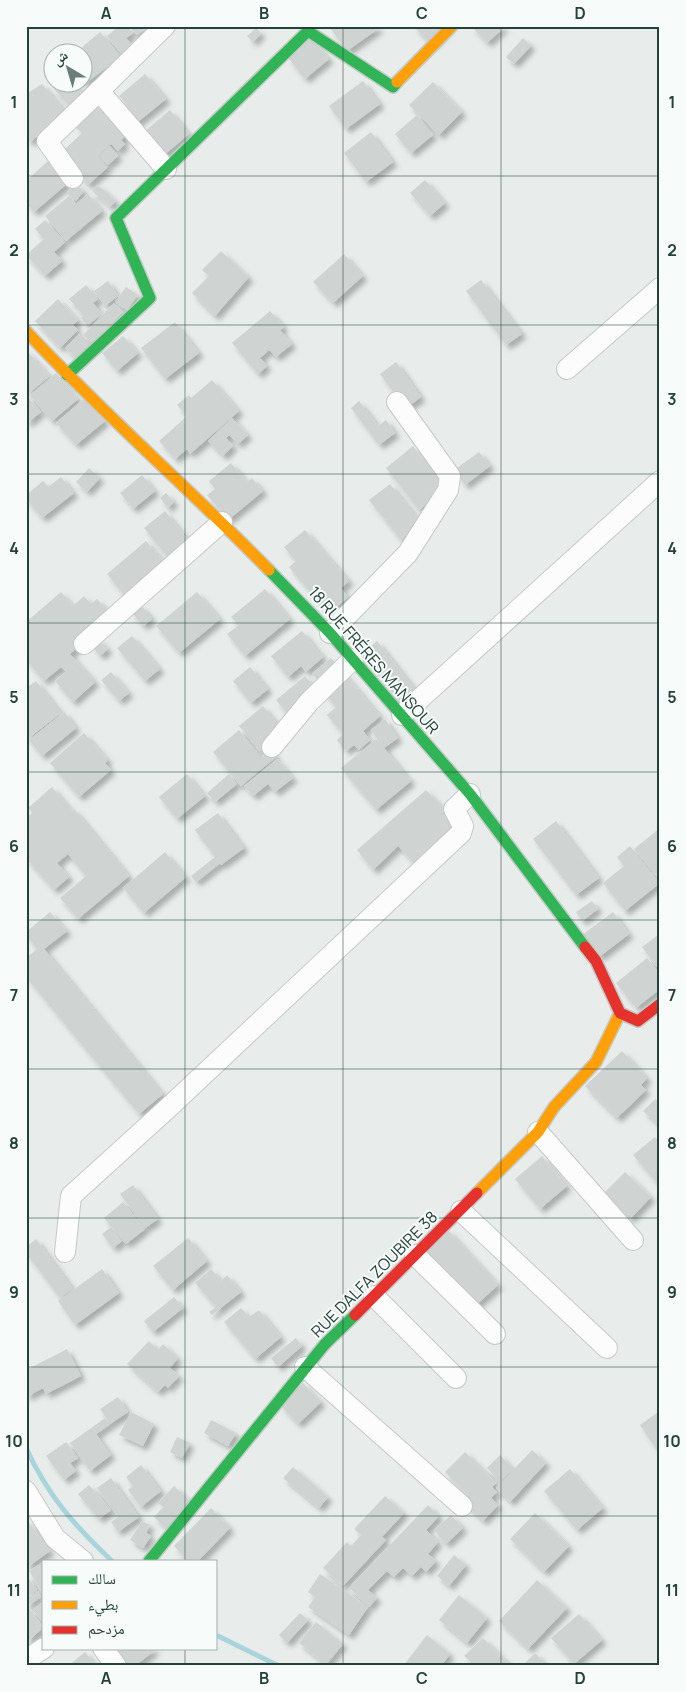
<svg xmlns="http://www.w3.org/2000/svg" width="686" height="1692" font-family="Manrope,'Noto Naskh Arabic',sans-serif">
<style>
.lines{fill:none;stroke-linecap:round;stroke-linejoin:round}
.stream{stroke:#a9d4db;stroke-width:5}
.building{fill:#cfd4d2;filter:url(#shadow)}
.street-casing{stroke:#c5cac8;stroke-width:22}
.fast-casing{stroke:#c3cbc8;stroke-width:14}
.slow-casing{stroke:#c3cbc8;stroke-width:14}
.jam-casing{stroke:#c3cbc8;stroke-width:14}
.street{stroke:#fcfcfc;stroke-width:20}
.fast{stroke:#30b455;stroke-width:11}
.slow{stroke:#ff9f0a;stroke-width:11}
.jam{stroke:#e5322d;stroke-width:11}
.grid{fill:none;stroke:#24423a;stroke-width:1;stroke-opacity:0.55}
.labels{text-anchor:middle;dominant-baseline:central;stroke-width:4;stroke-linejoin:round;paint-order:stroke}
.street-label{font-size:16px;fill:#24423a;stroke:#f7fbf9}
.neatline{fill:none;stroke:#24423a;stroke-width:2}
.grid-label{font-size:16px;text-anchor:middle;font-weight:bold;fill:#24423a}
</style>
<defs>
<filter id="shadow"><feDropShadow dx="4.5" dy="4.5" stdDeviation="2.5" flood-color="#0004"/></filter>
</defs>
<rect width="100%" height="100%" fill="#e8edeb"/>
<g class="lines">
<g class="stream">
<path d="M 26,1448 C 49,1497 73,1524 112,1561"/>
<polyline points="216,1635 279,1666"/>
</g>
</g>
<g class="building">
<polygon points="119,26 127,26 133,33 126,38 132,45 121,53 107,36"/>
<polygon points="129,26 147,26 137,35"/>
<polygon points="335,26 377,26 379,28 347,51 331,29"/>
<polygon points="413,26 448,26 432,45"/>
<polygon points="471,26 505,26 487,43"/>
<polygon points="256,28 261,33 253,42 247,36"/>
<polygon points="100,32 121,57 83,85 80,82 82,82 82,57 87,53 82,47"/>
<polygon points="311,38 329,59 305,79 288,58"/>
<polygon points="523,38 531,46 514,64 506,57"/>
<polygon points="145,74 166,99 134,125 122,110 127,105 119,96"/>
<polygon points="363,81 380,104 346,129 329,106"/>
<polygon points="62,82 73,82 86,97 72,109 54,89"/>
<polygon points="433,82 462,112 439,135 409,105"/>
<polygon points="42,84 66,113 30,142 26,138 26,94"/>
<polygon points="98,107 127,135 121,140 125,144 118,151 111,144 98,156 108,167 88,185 74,169 78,165 64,150 82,133 76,128"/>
<polygon points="170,110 189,134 164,155 144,132"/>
<polygon points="417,115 433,135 411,153 395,134"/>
<polygon points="371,132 393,162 366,182 344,153"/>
<polygon points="110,146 118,156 108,165 99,156"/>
<polygon points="48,161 68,183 34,212 26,203 26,181"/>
<polygon points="425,180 445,203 430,216 410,193"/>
<polygon points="75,183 84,191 76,201 70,196 76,204 88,194 102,211 66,241 45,216 69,196 67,193"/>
<polygon points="98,185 116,201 110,207 92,191"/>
<polygon points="45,220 65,242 54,252 62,261 45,276 26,255 44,239 35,229"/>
<polygon points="221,251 249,277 215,316 192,293 209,276 202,270"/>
<polygon points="344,254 363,276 333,303 313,282"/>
<polygon points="481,280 522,334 506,345 466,291"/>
<polygon points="108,281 118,296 105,306 94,291"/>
<polygon points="86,285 98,299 93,303 102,314 87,326 81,318 84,316 69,299"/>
<polygon points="126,287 138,295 127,310 115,302"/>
<polygon points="58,299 78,320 73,325 78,330 60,348 35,321"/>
<polygon points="114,303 123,312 93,344 83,335"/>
<polygon points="270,311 284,327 280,330 292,344 276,357 269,350 260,358 267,366 258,374 232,343"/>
<polygon points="175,322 199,353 165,379 141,348"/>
<polygon points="80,333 92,346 77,360 65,348"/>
<polygon points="123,336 138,353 117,371 102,353"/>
<polygon points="26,350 50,376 28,394 26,392"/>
<polygon points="396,362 421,397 405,409 380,374"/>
<polygon points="56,373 78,399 52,421 30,395"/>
<polygon points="212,380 239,411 190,454 187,449 175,459 159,441 187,416 177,405 189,395 191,398"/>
<polygon points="26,395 41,412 26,424"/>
<polygon points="85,398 105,421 76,445 56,423"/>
<polygon points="359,401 378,426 386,420 395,433 379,445 351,408"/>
<polygon points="232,418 248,435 238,444 229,435 226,438 233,446 223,456 208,441"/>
<polygon points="413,446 446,488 419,510 386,468"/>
<polygon points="479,452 490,466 465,485 454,470"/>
<polygon points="231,463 247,482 252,478 263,491 228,520 207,495 215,489 209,481"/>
<polygon points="89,468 100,478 87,492 76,482"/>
<polygon points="142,475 155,491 133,509 120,493"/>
<polygon points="61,477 74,493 42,518 26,499 26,495 43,481 48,487"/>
<polygon points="390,484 421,523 401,540 369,500"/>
<polygon points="166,493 174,502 168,508 160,498"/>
<polygon points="165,511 192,545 172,562 144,528"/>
<polygon points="305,530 349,581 341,588 348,597 329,614 289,567 296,561 284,547"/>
<polygon points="146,541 169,568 130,602 107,574"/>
<polygon points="265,589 290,619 245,656 227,634 239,625 231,617"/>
<polygon points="61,592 73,606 84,596 91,604 97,599 112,616 70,654 95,682 73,702 55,681 66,672 61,667 44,681 26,660 26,622"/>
<polygon points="197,592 220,619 179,653 156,626"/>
<polygon points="141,605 152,619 143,626 132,613"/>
<polygon points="302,631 323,657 306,672 301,666 288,677 271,656"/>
<polygon points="132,636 160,669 145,681 117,648"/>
<polygon points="99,639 108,649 100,656 92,646"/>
<polygon points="377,641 418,693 403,705 362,654"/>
<polygon points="331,658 339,667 319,682 312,674"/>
<polygon points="250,667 268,689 251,703 233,681"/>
<polygon points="111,672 129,693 119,701 101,680"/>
<polygon points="343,672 380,716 363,731 370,740 359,750 354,745 346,751 337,740 343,734 327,715 336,707 322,690"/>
<polygon points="305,676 318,692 289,716 276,700"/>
<polygon points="36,681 61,713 26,740 26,688"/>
<polygon points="263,706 283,731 260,751 239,726"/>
<polygon points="64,712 76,728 42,756 29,740"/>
<polygon points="385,719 398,738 384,748 411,781 376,810 341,768 376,739 380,743 371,730"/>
<polygon points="239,730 261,758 271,750 276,757 241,786 213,752"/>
<polygon points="84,733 108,760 105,763 111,770 79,797 50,763"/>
<polygon points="277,759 293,778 275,792 268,784 253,796 244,786"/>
<polygon points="187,774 205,796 177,819 159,797"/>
<polygon points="229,774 237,784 215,802 207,793"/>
<polygon points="52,787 72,811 74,809 129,876 78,919 60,898 86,876 68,854 57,863 69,877 54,890 26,859 26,818 32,813 28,808"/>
<polygon points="426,790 458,824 414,863 398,846 373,870 357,850"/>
<polygon points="218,813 244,848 221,865 220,863 196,882 191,876 215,857 195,830"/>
<polygon points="556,821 599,878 576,895 533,839"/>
<polygon points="660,828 660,881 634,849"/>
<polygon points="630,846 660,883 625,911 603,883 624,866 617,857"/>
<polygon points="165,852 186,877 144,913 123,888"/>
<polygon points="592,901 598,909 582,921 576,912"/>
<polygon points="50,912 67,931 44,949 163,1094 139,1114 26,977 26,958 37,949 26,935 26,932"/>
<polygon points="613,912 629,934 599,957 582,935"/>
<polygon points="658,935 660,937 660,971 642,947"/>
<polygon points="647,958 660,974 660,989 636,1008 616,983"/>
<polygon points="622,1051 647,1078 641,1085 646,1090 617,1118 585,1086"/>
<polygon points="655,1099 660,1103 660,1126 643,1111"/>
<polygon points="655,1137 660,1143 660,1149 657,1151 660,1154 660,1186 633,1155"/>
<polygon points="542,1156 567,1186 540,1209 515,1179"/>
<polygon points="625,1172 651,1197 630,1219 604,1193"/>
<polygon points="133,1185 158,1219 145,1228 120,1194"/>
<polygon points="123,1202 145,1229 126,1244 104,1218"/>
<polygon points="111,1227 122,1241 113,1248 102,1234"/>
<polygon points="448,1230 498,1285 473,1308 425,1250"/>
<polygon points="188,1238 207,1261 173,1290 153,1266"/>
<polygon points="36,1239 73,1289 60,1298 26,1253 26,1247"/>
<polygon points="102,1269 119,1293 75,1325 58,1301"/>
<polygon points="211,1269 221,1281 227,1275 241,1292 212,1315 209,1312 216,1307 195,1283"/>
<polygon points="174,1297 183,1308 153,1332 144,1321"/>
<polygon points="241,1308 249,1317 259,1310 281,1337 255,1359 224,1322"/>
<polygon points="296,1338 302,1346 278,1367 271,1358"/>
<polygon points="149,1341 158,1350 163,1344 178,1358 170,1368 179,1376 168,1388 165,1385 158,1392 127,1364"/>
<polygon points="67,1349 81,1376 46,1394 43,1388 26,1397 26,1370"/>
<polygon points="303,1383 321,1402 298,1424 280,1405"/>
<polygon points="118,1397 128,1412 110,1424 100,1409"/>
<polygon points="131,1412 154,1424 143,1446 119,1435"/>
<polygon points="658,1412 660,1443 655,1447 640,1425"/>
<polygon points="105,1418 110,1424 96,1434 111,1455 90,1471 70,1443"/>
<polygon points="211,1420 236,1433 228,1446 204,1433"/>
<polygon points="177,1437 190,1443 182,1458 170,1452"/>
<polygon points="66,1442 78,1458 70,1463 76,1471 64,1480 46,1456"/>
<polygon points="532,1450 546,1463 510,1502 496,1488"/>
<polygon points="465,1452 496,1483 492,1487 497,1492 491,1498 498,1505 483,1521 462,1501 468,1495 445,1472"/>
<polygon points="500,1455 513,1469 500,1482 487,1468"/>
<polygon points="141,1465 161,1491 141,1507 128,1490 133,1486 126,1477"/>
<polygon points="293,1467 328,1497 319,1508 283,1478"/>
<polygon points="570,1469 603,1508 577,1530 544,1491"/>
<polygon points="111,1478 139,1517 118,1532 111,1522 118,1517 97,1488"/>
<polygon points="89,1485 111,1510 99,1519 78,1494"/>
<polygon points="174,1486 192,1503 167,1529 154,1517 163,1507 158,1503"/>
<polygon points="385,1496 404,1513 382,1537 386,1540 343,1586 323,1568 347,1542 351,1546 361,1535 354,1529"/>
<polygon points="428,1505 439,1516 426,1530 438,1542 428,1554 436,1561 426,1572 421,1567 412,1576 403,1568 394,1577 387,1571 368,1590 377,1598 369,1607 349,1588"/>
<polygon points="211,1508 230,1528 198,1561 188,1561 174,1546"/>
<polygon points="535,1513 569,1546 544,1572 510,1539"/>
<polygon points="451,1515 463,1528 446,1544 434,1530"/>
<polygon points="27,1520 50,1551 26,1568 26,1521"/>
<polygon points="142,1521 150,1525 146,1533 151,1536 143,1548 130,1540"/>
<polygon points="454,1555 466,1565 449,1586 437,1576"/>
<polygon points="44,1562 44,1591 42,1592 29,1571"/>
<polygon points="320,1574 368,1607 349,1635 308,1607 315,1597 308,1592"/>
<polygon points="26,1575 37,1590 26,1598"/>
<polygon points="537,1580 567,1608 528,1649 499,1621"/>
<polygon points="38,1591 41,1597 26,1607 26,1599"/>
<polygon points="459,1595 487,1618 467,1643 439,1620"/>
<polygon points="44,1601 44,1624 33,1610"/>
<polygon points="28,1607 44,1627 28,1641 26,1638"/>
<polygon points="300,1613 308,1620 287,1643 279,1635"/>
<polygon points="579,1614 602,1640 574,1664 551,1638"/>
<polygon points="316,1622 343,1644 326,1665 299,1643"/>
<polygon points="427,1635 450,1654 441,1666 403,1666"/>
<polygon points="483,1638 510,1665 509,1666 467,1666 471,1662 464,1656"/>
<polygon points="107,1648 153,1648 155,1650 135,1666 122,1666"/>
<polygon points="85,1652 96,1666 68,1666"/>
<polygon points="535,1653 547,1666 522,1666"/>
</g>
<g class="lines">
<defs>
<g id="street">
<polyline points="165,26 99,91 166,169"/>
<polyline points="73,178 47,141 99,91"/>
<polyline points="567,369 660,288"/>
<polyline points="330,633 408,553 448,490 450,476 397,402"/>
<polyline points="84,644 222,522"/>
<polyline points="402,715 660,481"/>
<polyline points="272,747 309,702 353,659"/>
<polyline points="538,1132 633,1240"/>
<polyline points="461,1211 607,1348"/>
<polyline points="65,1252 71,1196 168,1108 461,833 463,826 454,809 470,794"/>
<polyline points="415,1255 495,1334"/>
<polyline points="374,1296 456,1378"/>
<polyline points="305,1367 462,1506"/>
<polyline points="26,1491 55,1538 83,1561"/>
<polyline points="103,1648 116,1666"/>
<polyline points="26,1660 44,1648"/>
</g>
<g id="fast">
<polyline points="67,375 150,298 116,218 308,31 393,87 397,82"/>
<polyline points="269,570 330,633 470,794 585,947"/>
<polyline points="149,1561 325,1344 355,1315"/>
</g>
<g id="slow">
<polyline points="397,82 452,26"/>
<path d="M 26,331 C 103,414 190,489 269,570"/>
<polyline points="477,1193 538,1132 554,1107 596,1062 620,1013"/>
</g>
<g id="jam">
<polyline points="585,947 596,961 620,1013 638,1021 660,1004"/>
<polyline points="355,1315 477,1193"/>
</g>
</defs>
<use href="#street" class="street-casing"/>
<use href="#fast" class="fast-casing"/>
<use href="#slow" class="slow-casing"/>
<use href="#jam" class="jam-casing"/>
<use href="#street" class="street"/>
<use href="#fast" class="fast"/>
<use href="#slow" class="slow"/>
<use href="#jam" class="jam"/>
</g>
<path class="grid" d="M 185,26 L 185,1561M 343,26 L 343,1666M 501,26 L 501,1666M 26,176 L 660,176M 26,325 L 660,325M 26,474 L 660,474M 26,623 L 660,623M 26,772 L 660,772M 26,920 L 660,920M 26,1069 L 660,1069M 26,1218 L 660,1218M 26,1367 L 660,1367M 26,1516 L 660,1516M 185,1648 L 185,1666"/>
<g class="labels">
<g class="street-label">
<text transform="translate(374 660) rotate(49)">18 RUE FRÉRES MANSOUR</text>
<text transform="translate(374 1274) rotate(-45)">RUE DALFA ZOUBIRE 38</text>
</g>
</g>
<rect width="686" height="1692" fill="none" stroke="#f7fbf9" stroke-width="55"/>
<rect x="42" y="1560" width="175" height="90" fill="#f7fbf9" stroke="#a3b1ad"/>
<rect x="52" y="1576" width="25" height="8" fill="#30b455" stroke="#a3b1ad"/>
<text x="88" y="1584" font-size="15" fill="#24423a">سالك</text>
<rect x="52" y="1601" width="25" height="8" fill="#ff9f0a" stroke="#a3b1ad"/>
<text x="88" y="1610" font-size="15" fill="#24423a">بطيء</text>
<rect x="52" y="1626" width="25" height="8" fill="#e5322d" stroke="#a3b1ad"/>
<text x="88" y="1634" font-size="15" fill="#24423a">مزدحم</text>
<g transform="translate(68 68) rotate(322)"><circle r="24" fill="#f7fbf9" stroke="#a3b1ad"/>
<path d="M0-4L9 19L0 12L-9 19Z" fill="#697e78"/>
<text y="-8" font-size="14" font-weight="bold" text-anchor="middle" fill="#24423a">ش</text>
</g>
<rect x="28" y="28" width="630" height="1636" class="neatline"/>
<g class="grid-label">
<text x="106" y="19">A</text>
<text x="264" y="19">B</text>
<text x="422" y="19">C</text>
<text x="580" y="19">D</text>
<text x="14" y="108">1</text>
<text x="672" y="108">1</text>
<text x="14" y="256">2</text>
<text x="672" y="256">2</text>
<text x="14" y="405">3</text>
<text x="672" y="405">3</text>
<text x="14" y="554">4</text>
<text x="672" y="554">4</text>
<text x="14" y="703">5</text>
<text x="672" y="703">5</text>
<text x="14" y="852">6</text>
<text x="672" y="852">6</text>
<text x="14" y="1001">7</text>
<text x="672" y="1001">7</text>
<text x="14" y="1149">8</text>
<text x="672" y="1149">8</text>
<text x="14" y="1298">9</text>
<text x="672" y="1298">9</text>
<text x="14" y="1447">10</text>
<text x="672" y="1447">10</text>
<text x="14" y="1596">11</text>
<text x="672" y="1596">11</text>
<text x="106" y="1684">A</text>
<text x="264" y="1684">B</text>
<text x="422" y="1684">C</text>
<text x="580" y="1684">D</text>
</g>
</svg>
